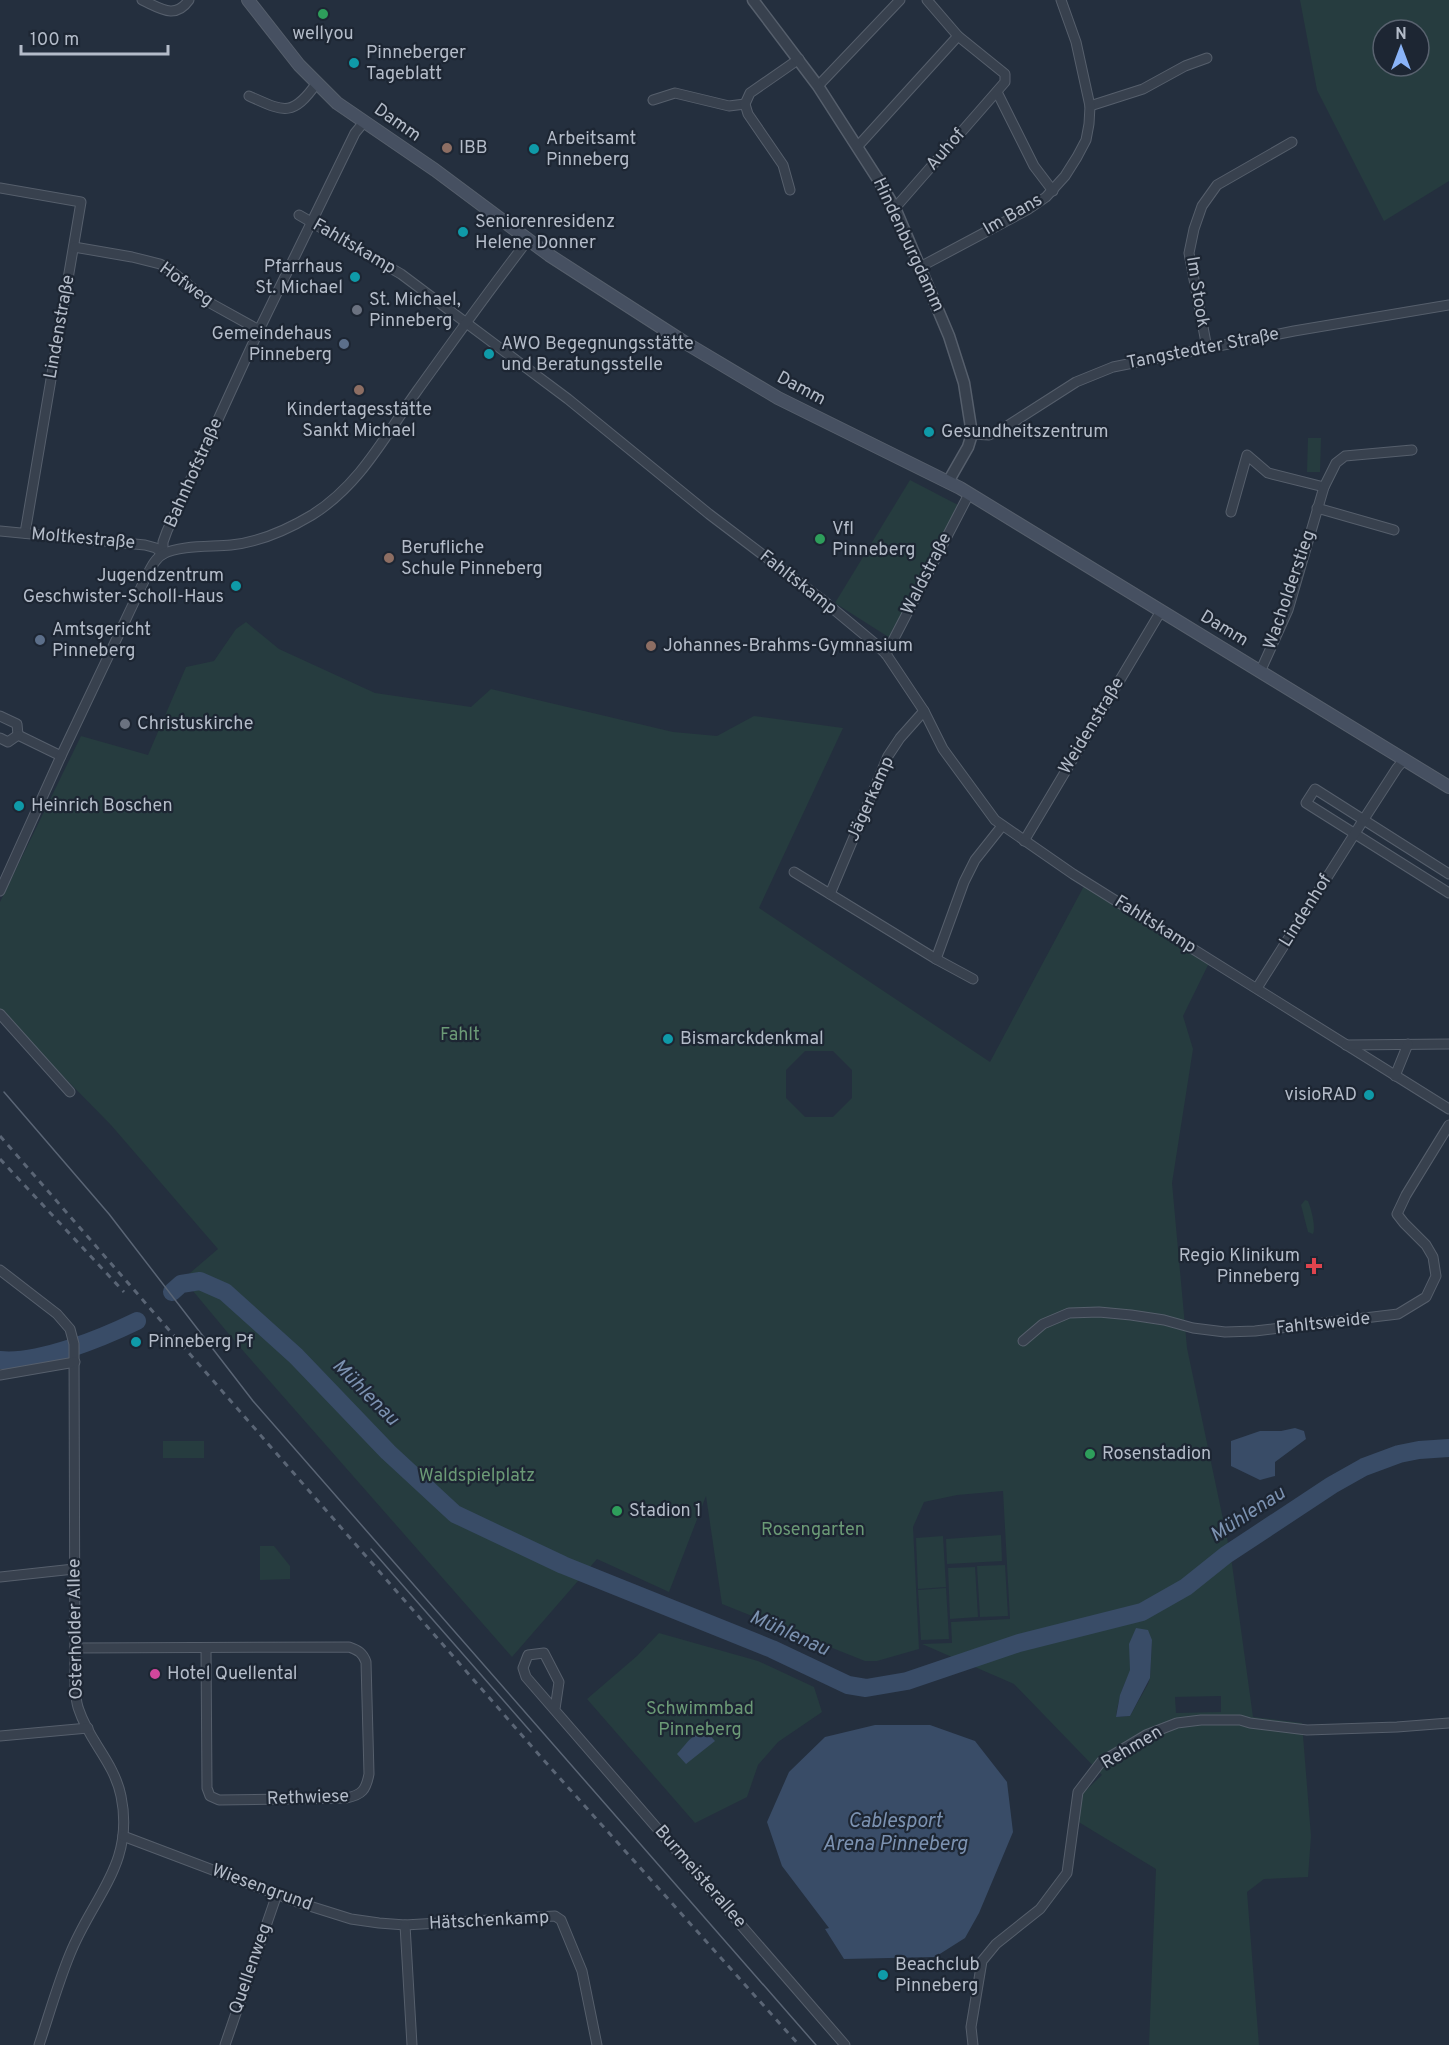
<svg xmlns="http://www.w3.org/2000/svg" width="1449" height="2045" font-family="Overpass,sans-serif">
<style>
.green{fill:#263c3f;fill-rule:evenodd}
.water{fill:#394c67}
.lines{fill:none;stroke-linecap:round;stroke-linejoin:round}
.river{stroke:#394c67;stroke-width:18}
.minor-casing{stroke:#565f6c;stroke-width:11}
.tertiary-casing{stroke:#565f6c;stroke-width:13}
.secondary-casing{stroke:#565f6c;stroke-width:14}
.minor{stroke:#38414e;stroke-width:9}
.tertiary{stroke:#38414e;stroke-width:10}
.secondary{stroke:#465061;stroke-width:12}
.tram{stroke:#5a6575;stroke-width:1.5}
.rail{stroke:#5a6575;stroke-width:3;stroke-dasharray:6 6;stroke-linecap:butt}
.leisure-dot{fill:#2e9e5b;stroke:#1d2633;stroke-width:2}
.culture-dot{fill:#0f9aa8;stroke:#1d2633;stroke-width:2}
.education-dot{fill:#8d6e63;stroke:#1d2633;stroke-width:2}
.worship-dot{fill:#6b7280;stroke:#1d2633;stroke-width:2}
.service-dot{fill:#5c6f8a;stroke:#1d2633;stroke-width:2}
.health-dot{fill:#e0444e;stroke:#1d2633;stroke-width:2}
.hotel-dot{fill:#d1479c;stroke:#1d2633;stroke-width:2}
.labels{text-anchor:middle;dominant-baseline:central;stroke-width:4.5;stroke-linejoin:round;paint-order:stroke}
.poi-label{font-size:18px;fill:#b4bcc9;stroke:#1d2633;text-anchor:start}
.street-label{font-size:18px;fill:#b4bcc9;stroke:#1d2633}
.park-label{font-size:18px;fill:#6b9a76;stroke:#1d2633}
.water-label{font-size:20px;font-style:italic;fill:#7c92b1;stroke:#1d2633}
</style>
<rect width="100%" height="100%" fill="#242f3e"/>
<g class="green">
<path d="M 1300,0 L 1449,0 L 1449,181 L 1384,221 L 1317,90 ZM 1383,30 L 1419,30 L 1419,66 L 1383,66 Z"/>
<polygon points="1308,438 1321,438 1320,472 1307,472"/>
<polygon points="910,480 958,505 890,638 835,603"/>
<path d="M 246,622 L 279,649 L 375,693 L 471,707 L 491,689 L 673,732 L 717,736 L 754,716 L 843,728 L 759,908 L 990,1062 L 1084,886 L 1209,963 L 1183,1016 L 1193,1049 L 1172,1183 L 1187,1348 L 1231,1557 L 1253,1717 L 1302,1723 L 1311,1836 L 1308,1877 L 1264,1879 L 1247,1892 L 1259,2045 L 1149,2045 L 1156,1869 L 1077,1821 L 1082,1794 L 1102,1775 L 1014,1684 L 922,1644 L 952,1643 L 951,1622 L 1010,1619 L 1003,1491 L 957,1495 L 924,1502 L 913,1527 L 919,1649 L 877,1661 L 865,1661 L 722,1604 L 706,1496 L 669,1592 L 597,1559 L 512,1657 L 238,1345 L 183,1279 L 218,1249 L 111,1125 L 0,1012 L 0,902 L 81,736 L 148,755 L 186,667 L 214,661 L 236,629 ZM 805,1051 L 833,1051 L 852,1070 L 852,1098 L 833,1117 L 805,1117 L 786,1098 L 786,1070 ZM 1152,1640 L 1150,1678 L 1148,1684 L 1130,1716 L 1116,1717 C 1120,1685 1133,1665 1152,1640 ZM 1221,1696 L 1221,1712 L 1176,1713 L 1175,1697 Z"/>
<path d="M 1305,1200 L 1308,1201 C 1311,1208 1316,1227 1313,1234 L 1308,1232 L 1301,1205 Z"/>
<rect x="163" y="1441" width="41" height="17"/>
<polygon points="1001,1535 1002,1561 947,1564 946,1539"/>
<polygon points="943,1536 946,1587 918,1589 916,1538"/>
<polygon points="260,1546 274,1546 290,1566 290,1579 260,1580"/>
<polygon points="1005,1565 1008,1616 980,1617 977,1566"/>
<polygon points="975,1567 978,1617 950,1619 948,1568"/>
<polygon points="946,1588 949,1639 921,1640 918,1590"/>
<polygon points="659,1633 758,1661 814,1687 822,1712 778,1742 758,1765 747,1797 695,1823 587,1699 637,1656"/>
</g>
<g class="water">
<polygon points="1295,1428 1304,1431 1306,1439 1275,1462 1275,1476 1260,1480 1231,1466 1231,1441 1260,1431 1281,1431"/>
<polygon points="1136,1628 1148,1630 1152,1640 1150,1678 1130,1716 1116,1717 1120,1695 1130,1670 1129,1644"/>
<polygon points="875,1725 930,1725 975,1741 1007,1782 1013,1832 979,1913 965,1938 935,1957 844,1959 825,1929 829,1928 782,1866 767,1822 789,1772 825,1737"/>
<path d="M 697,1727 L 704,1729 L 715,1741 L 686,1764 L 677,1754 C 683,1748 687,1741 694,1736 L 694,1732 Z"/>
</g>
<g class="lines">
<g class="river">
<polyline points="172,1292 181,1284 200,1281 225,1292 296,1356 388,1452 455,1514 563,1565 772,1649 848,1685 866,1688 907,1681 1019,1643 1142,1612 1186,1587 1226,1555 1332,1485 1364,1467 1399,1454 1419,1450 1449,1448"/>
<path d="M 0,1360 C 39,1364 102,1338 137,1321"/>
</g>
<defs>
<g id="minor">
<path d="M 142,0 C 160,8 175,20 189,0"/>
<polyline points="818,86 900,0"/>
<polyline points="997,92 1034,166 1053,191"/>
<path d="M 249,96 C 283,111 292,118 316,84"/>
<polyline points="653,100 675,93 729,106 745,104"/>
<polyline points="1090,106 1143,89 1185,66 1207,58"/>
<polyline points="858,146 958,36"/>
<polyline points="0,188 81,202 25,533"/>
<polyline points="790,190 783,165 748,114 745,104 750,93 799,59"/>
<polyline points="895,208 1005,82 1005,74 958,36 927,0"/>
<polyline points="299,215 401,274 568,399 709,514 825,602 879,647 886,654 924,711 943,749 995,820 1073,874 1449,1109"/>
<polyline points="74,247 132,257 160,264 170,270 212,304 259,330"/>
<polyline points="920,267 1027,210 1046,197 1065,176 1077,157 1086,140 1089,124 1090,106 1076,42 1061,0"/>
<polyline points="1207,348 1189,253 1194,229 1202,206 1217,185 1292,142"/>
<polyline points="972,434 989,435 1001,430 1076,382 1113,367 1294,331 1449,305"/>
<polyline points="1317,508 1394,530"/>
<polyline points="1231,512 1247,455 1268,473 1324,487"/>
<polyline points="0,531 145,545 156,548 163,554"/>
<polyline points="163,554 163,542 167,531 259,330 355,133 364,122"/>
<polyline points="886,654 969,494"/>
<polyline points="1260,672 1288,610 1324,487 1336,463 1345,456 1412,450"/>
<polyline points="0,716 17,724 18,735"/>
<polyline points="18,735 61,756"/>
<polyline points="0,738 8,742 18,735"/>
<polyline points="1024,841 1161,611"/>
<polyline points="794,872 936,959 973,979"/>
<polyline points="1449,874 1315,789 1306,803 1449,893"/>
<path d="M 0,891 L 61,756 L 145,579 C 150,570 154,559 163,554 C 180,545 212,547 231,545 C 260,542 287,530 312,515 C 360,485 385,436 417,391 C 453,341 490,289 528,240"/>
<polyline points="830,894 888,756 900,738 924,711"/>
<polyline points="936,959 964,882 975,860 1002,826"/>
<polyline points="1257,988 1364,819 1397,768 1404,760"/>
<polyline points="0,1014 70,1092"/>
<polyline points="1346,1045 1449,1044"/>
<polyline points="1395,1076 1408,1044"/>
<path d="M 0,1270 L 57,1314 L 70,1329 L 74,1344 L 75,1688 C 76,1695 76,1703 79,1710 C 89,1741 114,1762 121,1796 C 135,1864 93,1896 70,1954 C 58,1983 49,2015 39,2045"/>
<polyline points="1023,1341 1043,1324 1069,1313 1099,1312 1131,1315 1164,1320 1193,1328 1225,1332 1255,1331 1398,1314 1426,1297 1436,1276 1433,1257 1426,1245 1404,1223 1397,1214 1406,1195 1449,1125"/>
<polyline points="0,1375 75,1362"/>
<polyline points="0,1577 74,1569"/>
<path d="M 75,1648 L 349,1647 C 358,1650 363,1653 366,1662 L 369,1774 C 366,1790 362,1795 346,1798 L 219,1800 L 210,1796 L 207,1788 L 206,1648"/>
<polyline points="555,1709 559,1682 544,1653 528,1655 523,1668 526,1677 845,2045"/>
<polyline points="0,1736 88,1728"/>
<polyline points="123,1836 300,1903 351,1919 379,1923 405,1925 555,1916 561,1920 582,1971 597,2045"/>
<polyline points="405,1925 412,2045"/>
<polyline points="225,2045 277,1894"/>
<polyline points="973,2045 971,2027 982,1961 996,1944 1040,1909 1067,1873 1078,1792 1101,1762 1146,1735 1177,1723 1201,1720 1240,1720 1250,1723 1307,1730 1397,1727 1449,1723"/>
</g>
<polyline id="tertiary" points="753,0 818,86 879,181 895,208 949,336 964,383 972,434 968,447 948,482"/>
<polyline id="secondary" points="248,0 299,65 337,103 435,170 549,255 684,342 778,398 960,488 1449,787"/>
</defs>
<use href="#minor" class="minor-casing"/>
<use href="#tertiary" class="tertiary-casing"/>
<use href="#secondary" class="secondary-casing"/>
<use href="#minor" class="minor"/>
<use href="#tertiary" class="tertiary"/>
<use href="#secondary" class="secondary"/>
<g class="tram">
<polyline points="4,1092 109,1214 253,1401 816,2045"/>
<polyline points="371,1549 531,1732"/>
</g>
<g class="rail">
<polyline points="0,1136 540,1756 799,2045"/>
<polyline points="0,1159 124,1292"/>
</g>
</g>
<g class="leisure-dot">
<circle cx="323" cy="14" r="6"/>
<circle cx="820" cy="539" r="6"/>
<circle cx="1090" cy="1454" r="6"/>
<circle cx="617" cy="1511" r="6"/>
</g>
<g class="culture-dot">
<circle cx="354" cy="63" r="6"/>
<circle cx="534" cy="149" r="6"/>
<circle cx="463" cy="232" r="6"/>
<circle cx="355" cy="277" r="6"/>
<circle cx="489" cy="354" r="6"/>
<circle cx="929" cy="432" r="6"/>
<circle cx="236" cy="586" r="6"/>
<circle cx="19" cy="806" r="6"/>
<circle cx="668" cy="1039" r="6"/>
<circle cx="1369" cy="1095" r="6"/>
<circle cx="136" cy="1342" r="6"/>
<circle cx="883" cy="1975" r="6"/>
</g>
<g class="education-dot">
<circle cx="447" cy="148" r="6"/>
<circle cx="359" cy="390" r="6"/>
<circle cx="389" cy="558" r="6"/>
<circle cx="651" cy="646" r="6"/>
</g>
<g class="worship-dot">
<circle cx="357" cy="310" r="6"/>
<circle cx="125" cy="724" r="6"/>
</g>
<g class="service-dot">
<circle cx="344" cy="344" r="6"/>
<circle cx="40" cy="640" r="6"/>
</g>
<path class="health-dot" d="M1311 1257h6v6h6v6h-6v6h-6v-6h-6v-6h6z"/>
<circle class="hotel-dot" cx="155" cy="1674" r="6"/>
<g class="labels">
<g class="poi-label">
<text x="323" y="34" text-anchor="middle">wellyou</text>
<text x="366" y="53">Pinneberger<tspan x="366" dy="21">Tageblatt</tspan></text>
<text x="546" y="139">Arbeitsamt<tspan x="546" dy="21">Pinneberg</tspan></text>
<text x="459" y="148">IBB</text>
<text x="475" y="222">Seniorenresidenz<tspan x="475" dy="21">Helene Donner</tspan></text>
<text x="343" y="267" text-anchor="end">Pfarrhaus<tspan x="343" dy="21">St. Michael</tspan></text>
<text x="369" y="300">St. Michael,<tspan x="369" dy="21">Pinneberg</tspan></text>
<text x="332" y="334" text-anchor="end">Gemeindehaus<tspan x="332" dy="21">Pinneberg</tspan></text>
<text x="501" y="344">AWO Begegnungsstätte<tspan x="501" dy="21">und Beratungsstelle</tspan></text>
<text x="359" y="410" text-anchor="middle">Kindertagesstätte<tspan x="359" dy="21">Sankt Michael</tspan></text>
<text x="941" y="432">Gesundheitszentrum</text>
<text x="832" y="529">Vfl<tspan x="832" dy="21">Pinneberg</tspan></text>
<text x="401" y="548">Berufliche<tspan x="401" dy="21">Schule Pinneberg</tspan></text>
<text x="224" y="576" text-anchor="end">Jugendzentrum<tspan x="224" dy="21">Geschwister-Scholl-Haus</tspan></text>
<text x="52" y="630">Amtsgericht<tspan x="52" dy="21">Pinneberg</tspan></text>
<text x="663" y="646">Johannes-Brahms-Gymnasium</text>
<text x="137" y="724">Christuskirche</text>
<text x="31" y="806">Heinrich Boschen</text>
<text x="680" y="1039">Bismarckdenkmal</text>
<text x="1357" y="1095" text-anchor="end">visioRAD</text>
<text x="1300" y="1256" text-anchor="end">Regio Klinikum<tspan x="1300" dy="21">Pinneberg</tspan></text>
<text x="148" y="1342">Pinneberg Pf</text>
<text x="1102" y="1454">Rosenstadion</text>
<text x="629" y="1511">Stadion 1</text>
<text x="167" y="1674">Hotel Quellental</text>
<text x="895" y="1965">Beachclub<tspan x="895" dy="21">Pinneberg</tspan></text>
</g>
<g class="street-label">
<text transform="translate(397 123) rotate(35)">Damm</text>
<text transform="translate(946 150) rotate(-49)">Auhof</text>
<text transform="translate(1013 215) rotate(-30)">Im Bans</text>
<text transform="translate(908 245) rotate(65)">Hindenburgdamm</text>
<text transform="translate(354 247) rotate(30)">Fahltskamp</text>
<text transform="translate(186 285) rotate(36)">Hofweg</text>
<text transform="translate(1197 292) rotate(81)">Im Stook</text>
<text transform="translate(60 327) rotate(-80)">Lindenstraße</text>
<text transform="translate(1203 349) rotate(-11)">Tangstedter Straße</text>
<text transform="translate(801 389) rotate(28)">Damm</text>
<text transform="translate(194 473) rotate(-66)">Bahnhofstraße</text>
<text transform="translate(83 539) rotate(5)">Moltkestraße</text>
<text transform="translate(927 574) rotate(-63)">Waldstraße</text>
<text transform="translate(798 583) rotate(38)">Fahltskamp</text>
<text transform="translate(1290 590) rotate(-71)">Wacholderstieg</text>
<text transform="translate(1224 629) rotate(31)">Damm</text>
<text transform="translate(1092 726) rotate(-59)">Weidenstraße</text>
<text transform="translate(871 799) rotate(-66)">Jägerkamp</text>
<text transform="translate(1306 911) rotate(-58)">Lindenhof</text>
<text transform="translate(1155 925) rotate(32)">Fahltskamp</text>
<text transform="translate(1323 1324) rotate(-6)">Fahltsweide</text>
<text transform="translate(76 1629) rotate(-91)">Osterholder Allee</text>
<text transform="translate(1132 1748) rotate(-31)">Rehmen</text>
<text transform="translate(308 1798) rotate(-2)">Rethwiese</text>
<text transform="translate(700 1877) rotate(49)">Burmeisterallee</text>
<text transform="translate(262 1888) rotate(20)">Wiesengrund</text>
<text transform="translate(489 1921) rotate(-3)">Hätschenkamp</text>
<text transform="translate(251 1969) rotate(-71)">Quellenweg</text>
</g>
<g class="park-label">
<text x="460" y="1035">Fahlt</text>
<text x="477" y="1476">Waldspielplatz</text>
<text x="813" y="1530">Rosengarten</text>
<text x="700" y="1709">Schwimmbad<tspan x="700" dy="21">Pinneberg</tspan></text>
</g>
<g class="water-label">
<text transform="translate(365 1393) rotate(45)">Mühlenau</text>
<text transform="translate(1248 1515) rotate(-33)">Mühlenau</text>
<text transform="translate(789 1634) rotate(24)">Mühlenau</text>
<text x="895" y="1822">Cablesport<tspan x="895" dy="23">Arena Pinneberg</tspan></text>
</g>
</g>
<g transform="translate(1401 48)"><circle r="28" fill="#1d2633" stroke="#59626f" stroke-width="1.5"/>
<path d="M0-4.5L10 22L0 15L-10 22Z" fill="#8ab4f8"/>
<text y="-9" font-size="16" font-weight="bold" text-anchor="middle" fill="#b4bcc9">N</text>
</g>
<path d="M21 45v9h147v-9" fill="none" stroke="#b4bcc9" stroke-width="3"/>
<text x="30" y="45" font-size="18" fill="#b4bcc9" stroke="#1d2633" stroke-width="4.5" paint-order="stroke">100 m</text>
</svg>
